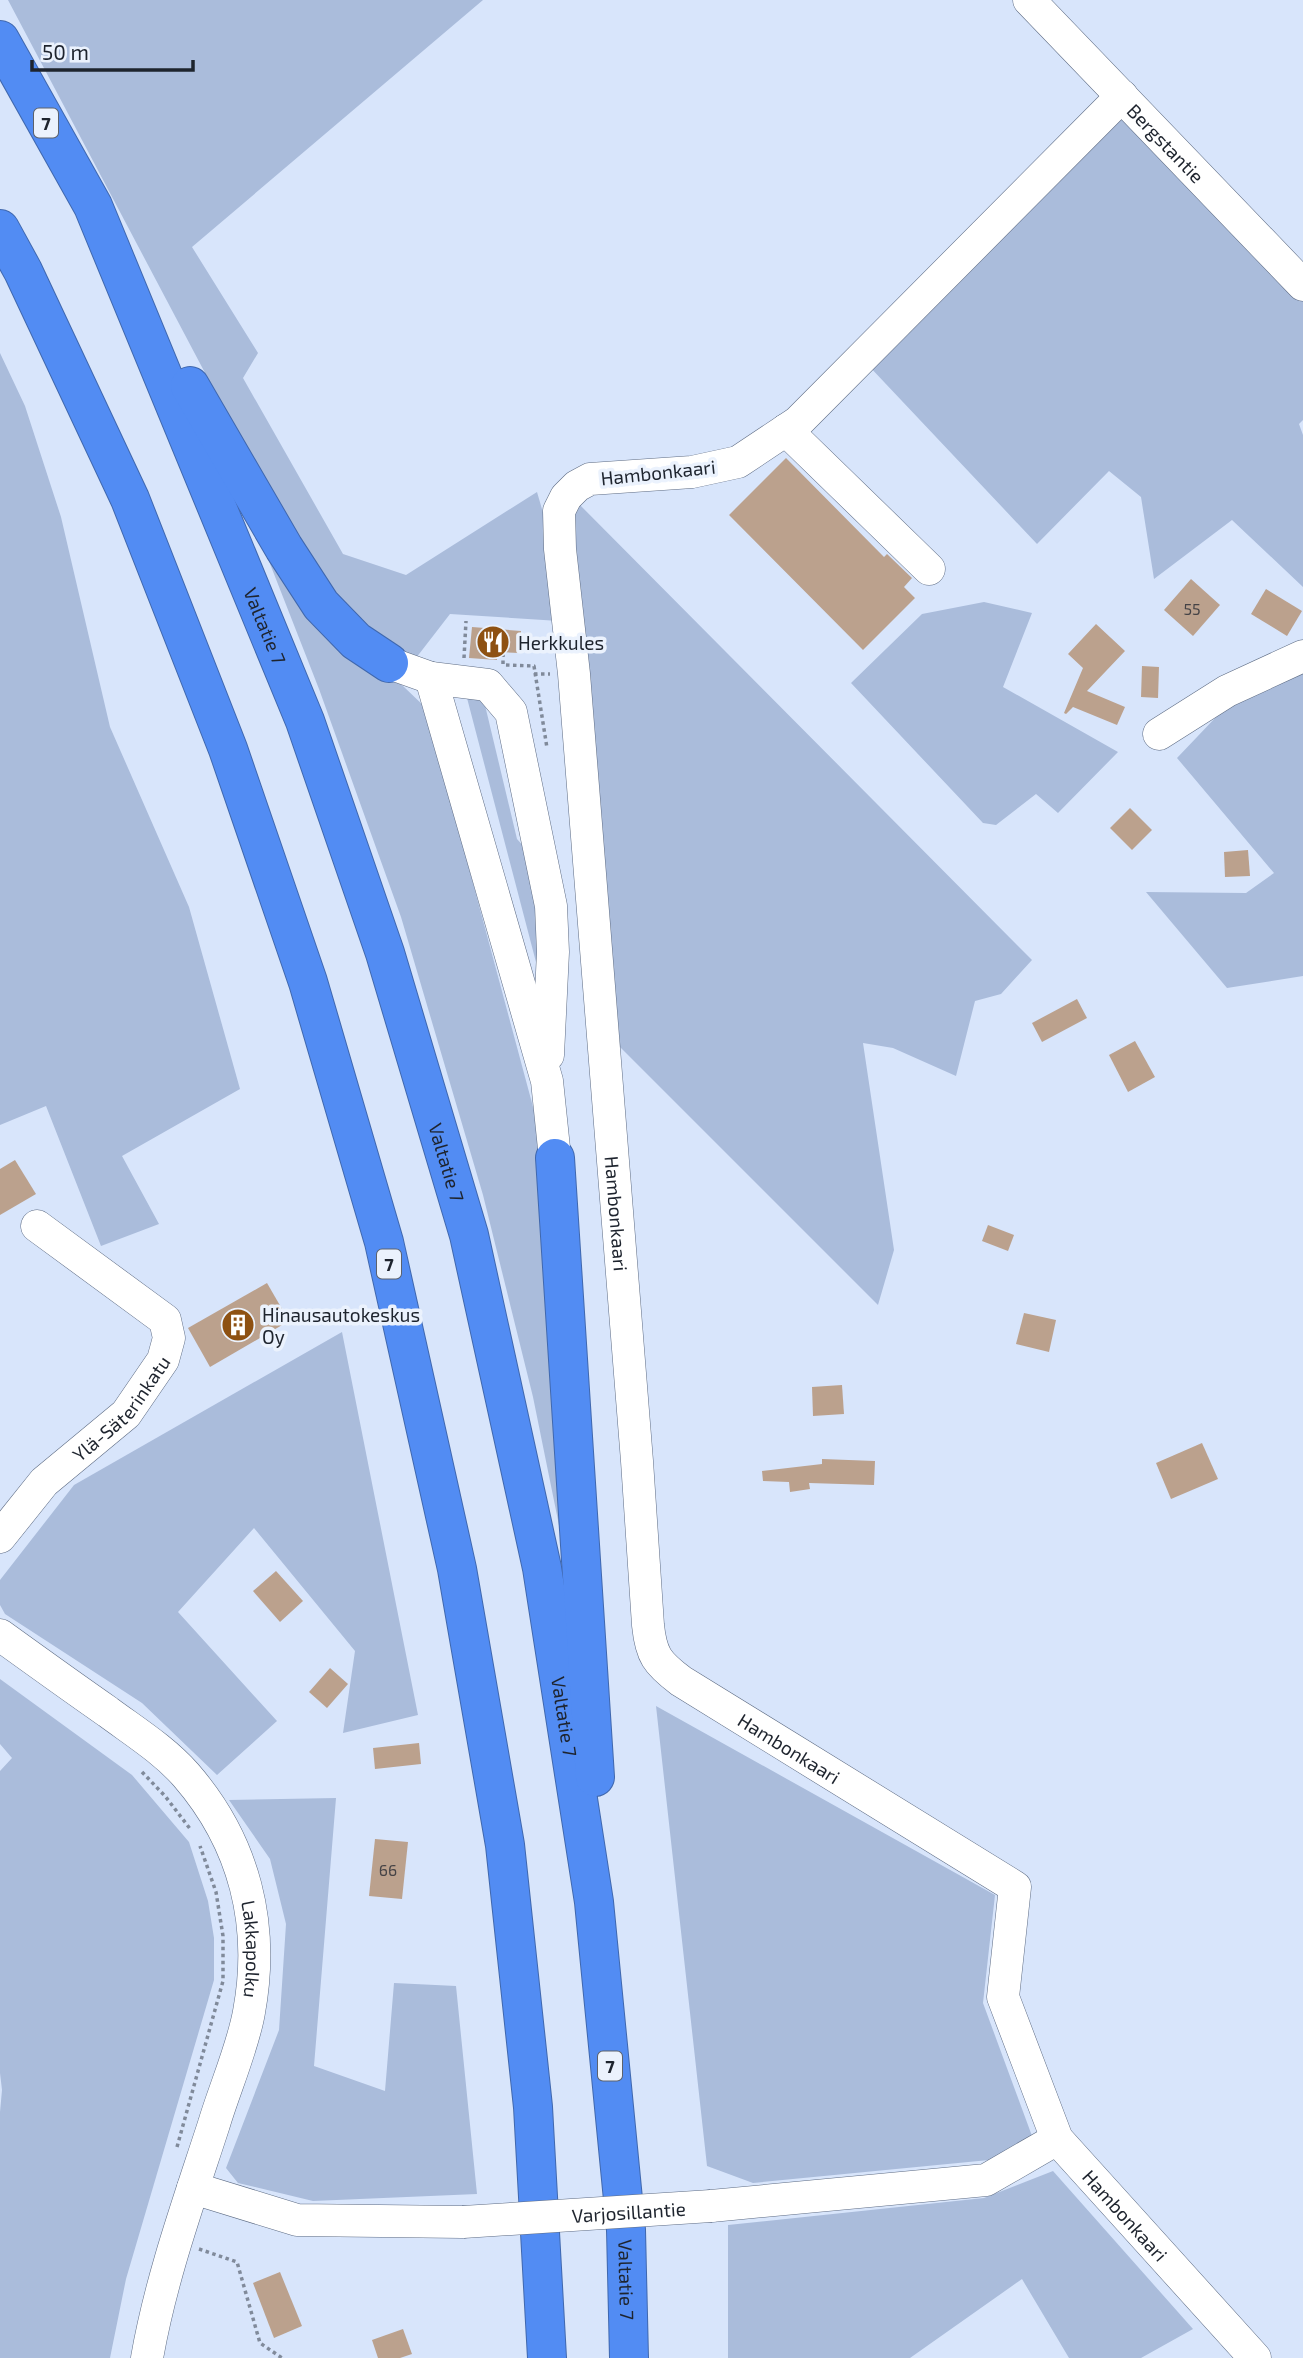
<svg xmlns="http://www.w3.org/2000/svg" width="1303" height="2358" font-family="'Exo 2',sans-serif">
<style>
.green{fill:#aabcdb}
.building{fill:#bba18d}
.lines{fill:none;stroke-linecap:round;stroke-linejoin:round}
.minor-casing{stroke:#5e6c84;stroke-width:33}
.highway-casing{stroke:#4068ae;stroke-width:40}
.path{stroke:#808a9a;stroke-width:3.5;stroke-dasharray:3.5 3.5;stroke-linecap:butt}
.minor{stroke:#fff;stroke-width:32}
.highway{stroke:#528cf3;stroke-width:38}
.minor-bridge-casing{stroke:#5e6c84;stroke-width:33;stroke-linecap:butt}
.minor-bridge{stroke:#fff;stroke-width:32}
.labels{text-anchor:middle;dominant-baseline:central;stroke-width:7;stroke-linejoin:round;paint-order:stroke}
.number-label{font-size:16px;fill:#454346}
.shield{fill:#ebf2fd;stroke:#5c626c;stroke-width:2}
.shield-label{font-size:18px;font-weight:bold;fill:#1e242e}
.street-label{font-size:19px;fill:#1e242e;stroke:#ebf2fd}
.poi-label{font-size:19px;fill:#1e242e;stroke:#ebf2fd;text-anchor:start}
</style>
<rect width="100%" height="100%" fill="#d8e5fb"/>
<g class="green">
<polygon points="8,0 483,0 192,247 258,353 243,378 343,554 406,575 537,492 551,540 559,621 450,614 416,658 373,634 332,594 222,405"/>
<polygon points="1118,116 1129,116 1303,298 1303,420 1299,424 1303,435 1303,587 1232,520 1154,579 1141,497 1109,471 1037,544 868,365"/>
<polygon points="0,353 25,406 61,517 110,727 189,907 240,1089 122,1156 159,1224 101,1246 46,1106 0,1125"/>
<polygon points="575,500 1032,960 1001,994 975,1001 956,1076 893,1048 863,1043 894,1250 878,1305 616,1043 568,508"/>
<polygon points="265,551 363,659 403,686 426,708 547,1159 563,1545 533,1397 483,1195 401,917 319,689"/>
<polygon points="984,602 1032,613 1003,687 1118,752 1058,813 1036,794 996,825 983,823 851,683 922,614"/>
<polygon points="1303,665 1303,976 1227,988 1146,892 1246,893 1274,873 1177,758 1237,695"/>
<polygon points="472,691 484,701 517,839 536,860 548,926 537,966 467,698"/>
<polygon points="342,1332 418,1715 343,1733 355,1651 254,1528 178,1612 277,1721 217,1775 142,1703 5,1614 0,1605 0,1580 74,1485"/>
<polygon points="0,1679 132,1775 189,1842 208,1901 214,1938 214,1980 126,2279 110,2358 0,2358 0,2112 2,2090 0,2073 0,1771 12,1758 0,1744"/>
<polygon points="656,1706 995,1895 983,2003 1032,2136 989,2160 753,2183 707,2166"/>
<polygon points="336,1798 314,2066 385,2091 394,1983 456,1986 477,2194 313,2201 238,2183 226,2168 279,2030 286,1924 270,1859 229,1800"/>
<polygon points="1053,2171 1193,2329 1141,2358 1069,2358 1022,2279 910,2358 728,2358 728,2225 984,2198"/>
</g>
<g class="building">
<polygon points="786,458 884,557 887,554 912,578 904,587 915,598 863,650 729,515"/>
<polygon points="1191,579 1220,605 1193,636 1164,610"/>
<polygon points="1266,589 1302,611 1287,636 1251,614"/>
<polygon points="1096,624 1125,651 1087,691 1125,707 1117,725 1073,707 1066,714 1064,713 1083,668 1068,654"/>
<polygon points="472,627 521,631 519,653 497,652 497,660 469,658"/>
<polygon points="1142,666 1159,667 1158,698 1141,697"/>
<polygon points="1130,808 1152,830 1132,850 1110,828"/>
<polygon points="1248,850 1250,876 1225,877 1224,852"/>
<polygon points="1077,999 1087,1018 1042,1042 1032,1023"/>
<polygon points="1135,1041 1155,1077 1128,1092 1109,1055"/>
<polygon points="15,1160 36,1194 0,1215 0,1169"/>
<polygon points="988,1225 1014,1235 1008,1251 982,1241"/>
<polygon points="267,1283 289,1321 210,1367 188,1328"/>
<polygon points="1024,1313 1056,1320 1049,1352 1016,1344"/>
<polygon points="842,1385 844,1414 813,1416 812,1387"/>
<polygon points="1202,1443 1218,1479 1171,1499 1156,1463"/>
<polygon points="822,1459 875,1461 874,1485 809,1483 810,1489 790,1492 789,1482 763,1481 762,1471 822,1464"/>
<polygon points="276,1571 303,1601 280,1622 253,1591"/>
<polygon points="330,1668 348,1684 327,1708 309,1692"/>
<polygon points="419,1743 421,1764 375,1769 373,1748"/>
<polygon points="375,1839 408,1842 402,1899 369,1896"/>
<polygon points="280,2272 302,2326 274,2338 253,2283"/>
<polygon points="403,2329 412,2354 400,2358 378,2358 372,2340"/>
</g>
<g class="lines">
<defs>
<g id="minor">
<path id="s1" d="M 1029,0 L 1303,285"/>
<path id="s2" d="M 1122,96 L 798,422 L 738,462 L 692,472 L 590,479 L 577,486 L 566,497 L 559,511 L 560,549 L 574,674 L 637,1461 L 648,1625 C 651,1655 657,1663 681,1681 L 1015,1887 L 1003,1997 L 1057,2139 L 1255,2358"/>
<polyline points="786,430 929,569"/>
<polyline points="389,663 431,678 547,1081 555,1158"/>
<polyline points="431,678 488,685 511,712 551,906 553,952 548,1055"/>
<polyline points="1159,734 1227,691 1303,656"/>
<path id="s3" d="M 0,1537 L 44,1482 L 126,1414 L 163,1360 L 169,1338 L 165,1320 L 37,1226"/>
<path id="s4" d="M 0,1635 C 36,1661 72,1687 108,1712 C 135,1732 164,1750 186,1775 C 245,1843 265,1925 249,2012 C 243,2047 224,2090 214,2124 C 189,2201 161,2278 147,2358"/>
<polyline points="193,2188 297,2220 463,2222"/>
<polyline points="711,2206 986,2180 1057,2139"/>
</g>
<g id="highway">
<path id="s5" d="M 0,40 L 93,206 L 305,721 L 385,953 L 469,1235 L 542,1568 L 594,1902 L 626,2230 L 629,2358"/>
<polyline points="0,229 23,271 130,499 228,749 308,982 384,1242 457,1569 505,1845 533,2107 547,2358"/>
<polyline points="190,386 284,548 321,605 356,641 389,663"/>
<polyline points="555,1158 595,1777"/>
</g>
</defs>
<use href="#minor" class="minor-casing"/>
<use href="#highway" class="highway-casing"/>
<g class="path">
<polyline points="464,658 466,621"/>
<polyline points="503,664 503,652"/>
<polyline points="506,665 534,666 547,748"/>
<polyline points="534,674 550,674"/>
<polyline points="142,1772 165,1796 191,1830"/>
<polyline points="177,2147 223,1981 223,1936 216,1892 200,1846"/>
<polyline points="199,2249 237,2262 260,2343 282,2358"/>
</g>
<use href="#minor" class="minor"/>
<use href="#highway" class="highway"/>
<defs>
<g id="minor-bridge">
<path id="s6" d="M 463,2222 L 711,2206"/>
</g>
</defs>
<use href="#minor-bridge" class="minor-bridge-casing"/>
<use href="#minor-bridge" class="minor-bridge"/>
</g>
<defs>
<symbol id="restaurant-disc" viewBox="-11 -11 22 22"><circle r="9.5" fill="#8e5112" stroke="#ebf2fd"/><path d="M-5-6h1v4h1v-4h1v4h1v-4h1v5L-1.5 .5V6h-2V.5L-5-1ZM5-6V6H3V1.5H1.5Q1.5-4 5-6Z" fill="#fff"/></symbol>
<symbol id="building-disc" viewBox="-11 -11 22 22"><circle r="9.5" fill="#8e5112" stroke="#ebf2fd"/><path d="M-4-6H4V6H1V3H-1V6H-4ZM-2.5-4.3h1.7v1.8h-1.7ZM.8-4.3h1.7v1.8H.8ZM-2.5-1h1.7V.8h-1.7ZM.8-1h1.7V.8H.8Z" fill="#fff"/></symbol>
</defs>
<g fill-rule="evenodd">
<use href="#restaurant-disc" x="474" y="623" width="38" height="38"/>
<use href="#building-disc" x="219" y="1306" width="38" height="38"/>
</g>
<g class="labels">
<g class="number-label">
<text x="1192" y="608">55</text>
<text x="388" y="1869">66</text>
</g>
<g class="shield">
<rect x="34" y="108.5" width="24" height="29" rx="5"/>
<rect x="377" y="1249.5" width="24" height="29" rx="5"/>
<rect x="598" y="2051.5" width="24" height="29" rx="5"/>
</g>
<g class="shield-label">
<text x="46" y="123">7</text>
<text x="389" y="1264">7</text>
<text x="610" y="2066">7</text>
</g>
<g class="street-label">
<text stroke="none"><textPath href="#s1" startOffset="198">Bergstantie</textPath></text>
<text transform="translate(658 472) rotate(-6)">Hambonkaari</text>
<text stroke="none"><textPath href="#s5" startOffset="644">Valtatie 7</textPath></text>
<text stroke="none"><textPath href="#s5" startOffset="1211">Valtatie 7</textPath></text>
<text stroke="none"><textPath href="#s2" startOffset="1432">Hambonkaari</textPath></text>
<text stroke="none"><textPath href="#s3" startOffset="178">Ylä-Säterinkatu</textPath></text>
<text stroke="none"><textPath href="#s5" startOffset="1778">Valtatie 7</textPath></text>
<text stroke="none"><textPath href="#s2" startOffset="2040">Hambonkaari</textPath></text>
<text stroke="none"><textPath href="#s4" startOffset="424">Lakkapolku</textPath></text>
<text stroke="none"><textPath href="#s6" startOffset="166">Varjosillantie</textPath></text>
<text stroke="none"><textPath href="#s2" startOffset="2670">Hambonkaari</textPath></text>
<text stroke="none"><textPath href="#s5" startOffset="2345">Valtatie 7</textPath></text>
</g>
<g class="poi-label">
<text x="518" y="642">Herkkules</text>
<text x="262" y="1314">Hinausautokeskus<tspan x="262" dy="22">Oy</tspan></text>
</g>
</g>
<path d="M32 60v10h161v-10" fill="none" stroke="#1e242e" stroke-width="3.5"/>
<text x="42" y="60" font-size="21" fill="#1e242e" stroke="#ebf2fd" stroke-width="5" paint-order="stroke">50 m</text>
</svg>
